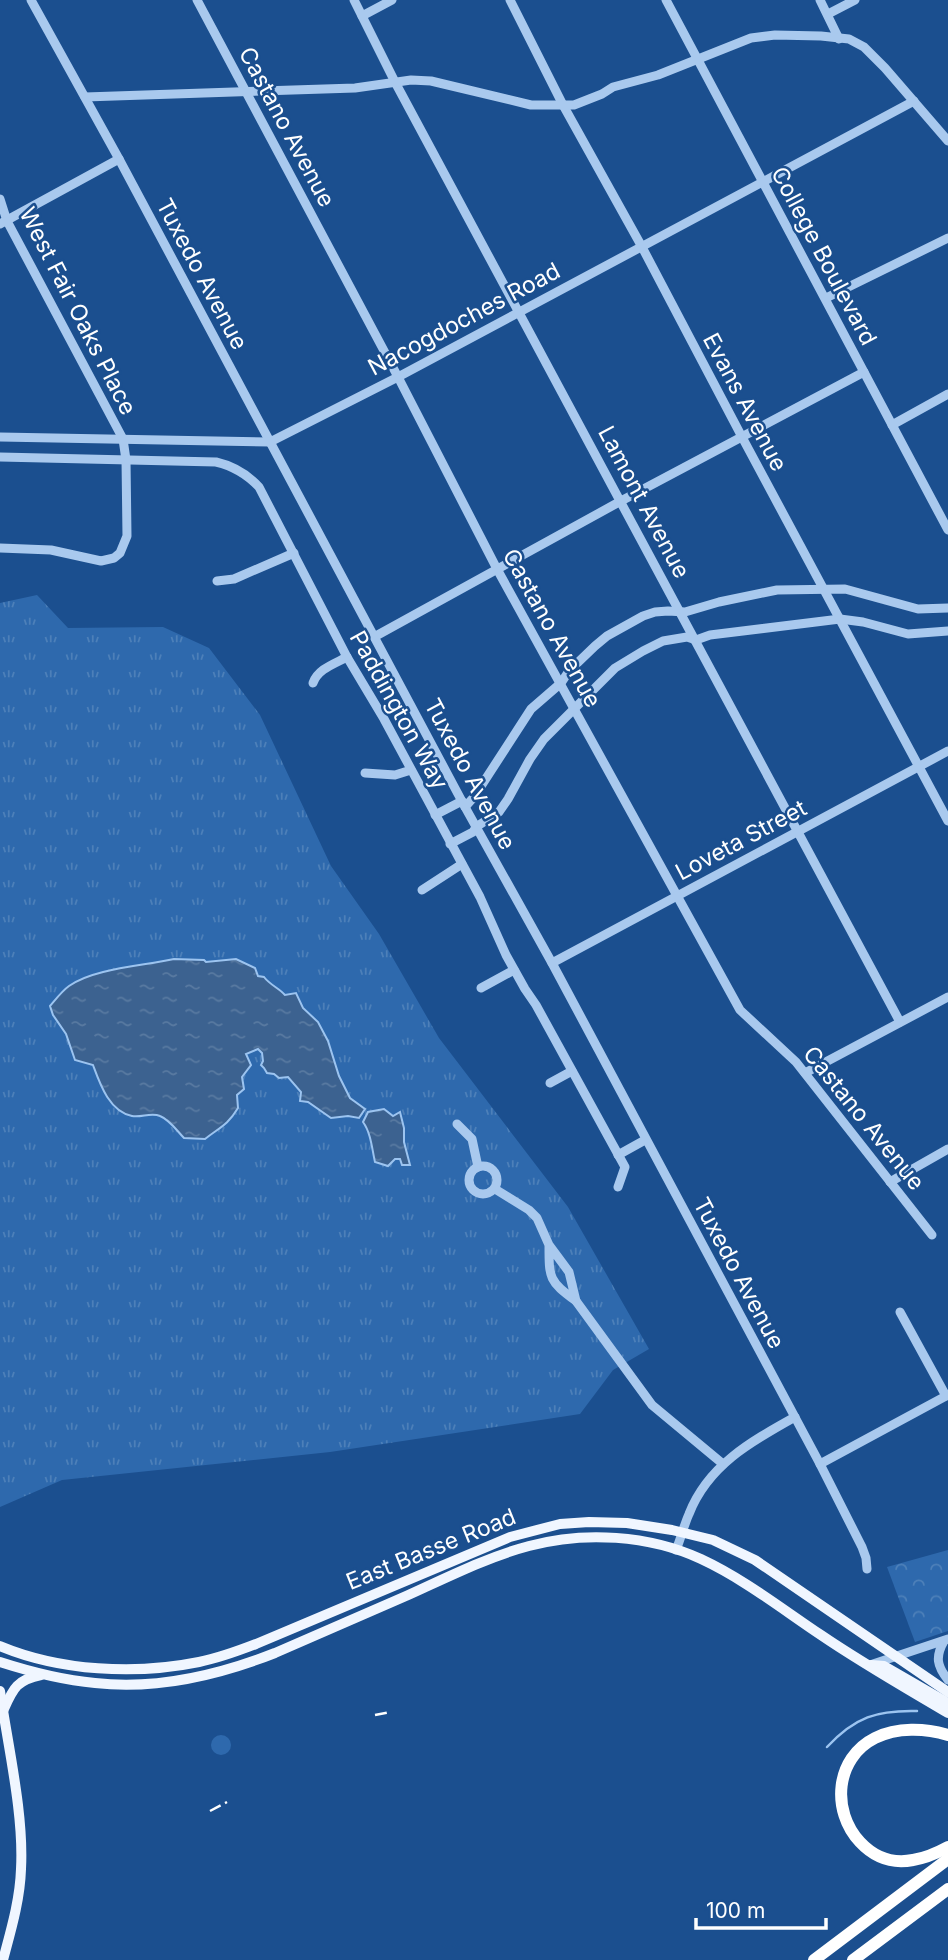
<svg xmlns="http://www.w3.org/2000/svg" width="948" height="1960" font-family="Inter,sans-serif">
<style>
.grass{fill:url(#grass-tufts)}
.park{fill:url(#park-crowns)}
.water{fill:url(#water-ripples);stroke:#9cc4f0;stroke-width:2}
.lines{fill:none;stroke-linecap:round;stroke-linejoin:round}
.stream{stroke:#9cc4f0;stroke-width:2.5}
.minor{stroke:#a9c9ee;stroke-width:9}
.major{stroke:#f0f6ff;stroke-width:10}
.highway{stroke:#fff;stroke-width:12}
.rail{stroke:#fff;stroke-width:2.5;stroke-dasharray:12 5;stroke-linecap:butt}
.labels{text-anchor:middle;dominant-baseline:central;stroke-width:5;stroke-linejoin:round;paint-order:stroke}
.street-label{font-size:23px;fill:#fff;stroke:#1b4f8f}
</style>
<defs>
<pattern id="grass-tufts" width="24" height="20" patternUnits="userSpaceOnUse" patternTransform="scale(1.75)"><rect width="24" height="20" fill="#2e69ad"/><path d="M3 7l-1-3M5 7V3M7 7l1-3M15 17l-1-3M17 17v-4M19 17l1-3" fill="none" stroke="#4d80b9"/></pattern>
<pattern id="park-crowns" width="20" height="18" patternUnits="userSpaceOnUse" patternTransform="scale(1.75)"><rect width="20" height="18" fill="#2e69ad"/><path d="M2 6a3 3 0 1 1 6 0M12 15a3 3 0 1 1 6 0" fill="none" stroke="#4d80b9"/></pattern>
<pattern id="water-ripples" width="26" height="14" patternUnits="userSpaceOnUse" patternTransform="scale(1.75)"><rect width="26" height="14" fill="#3c6290"/><path d="M2 4q2-2 4 0t4 0M15 11q2-2 4 0t4 0" fill="none" stroke="#597aa1"/></pattern>
</defs>
<rect width="100%" height="100%" fill="#1b4f8f"/>
<g class="grass">
<polygon points="37,595 68,628 163,627 209,648 260,715 331,866 379,934 439,1038 568,1207 649,1349 613,1370 580,1414 330,1452 62,1480 0,1507 0,603"/>
<circle cx="221" cy="1745" r="10"/>
</g>
<polygon class="park" points="948,1550 948,1631 915,1642 887,1567"/>
<g class="water">
<path d="M 174,959 L 204,960 L 206,962 L 236,959 L 255,968 L 258,976 L 264,977 C 270,985 279,988 285,995 L 296,993 L 303,1008 L 318,1022 L 328,1041 L 339,1076 L 350,1098 L 365,1109 L 359,1118 L 348,1116 L 331,1118 L 308,1102 L 300,1101 L 301,1092 L 288,1077 L 279,1078 L 274,1074 L 267,1073 L 264,1068 L 261,1065 L 263,1061 L 262,1053 L 258,1049 L 246,1054 L 251,1065 L 242,1077 L 244,1089 L 237,1095 L 238,1108 C 227,1126 220,1127 205,1139 L 184,1138 C 177,1131 170,1120 160,1116 C 151,1112 141,1118 132,1116 C 109,1111 100,1084 93,1065 L 75,1060 L 66,1034 L 53,1015 L 50,1006 C 56,999 62,991 69,986 C 94,968 144,966 174,959 Z"/>
<path d="M 384,1109 L 393,1116 L 400,1112 L 404,1128 L 404,1142 L 410,1165 L 402,1165 L 400,1159 L 395,1159 L 388,1166 L 375,1162 C 372,1149 371,1133 363,1122 L 368,1112 Z"/>
</g>
<g class="lines">
<path class="stream" d="M 827,1747 C 855,1717 877,1710 917,1711"/>
<g class="minor">
<polyline points="31,0 119,159 465,807 552,963 820,1464 862,1547 866,1558 867,1569"/>
<polyline points="197,0 398,377 497,569 740,1010 796,1062 932,1235"/>
<polyline points="354,0 395,82 900,1022"/>
<polyline points="510,0 563,105 642,247 742,437 948,821"/>
<polyline points="666,0 948,530"/>
<polyline points="820,0 839,39"/>
<polyline points="828,14 855,0"/>
<polyline points="362,16 392,0"/>
<polyline points="85,97 355,88 411,80 431,81 531,105 574,105 602,94 613,87 658,75 751,38 775,35 821,36 849,39 864,47 885,68 948,141"/>
<polyline points="0,199 7,221 123,439 126,460 127,536 120,553 114,558 101,561 51,550 0,548"/>
<polyline points="0,224 119,159"/>
<polyline points="826,298 948,238"/>
<polyline points="892,425 948,394"/>
<polyline points="0,437 270,442 398,377 914,101"/>
<path d="M 0,457 L 216,462 C 233,466 247,474 259,487 L 347,657 L 384,719 L 480,897 L 506,955 L 525,989 L 536,1005 L 625,1167 L 618,1187"/>
<polyline points="217,581 234,579 294,553"/>
<polyline points="374,637 621,501 864,372"/>
<path d="M 313,683 C 318,669 334,664 347,657"/>
<polyline points="365,773 395,775 411,770"/>
<polyline points="465,807 474,797 531,709 561,683 569,671 595,646 607,636 643,616 655,612 668,611 685,612 719,602 777,590 845,589 918,609 948,608"/>
<polyline points="435,815 462,801"/>
<polyline points="450,844 473,832 476,827 499,812 508,799 530,759 544,739 615,668 643,651 663,641 687,637 696,640 710,635 840,619 863,622 908,634 948,631"/>
<polyline points="422,890 462,864"/>
<polyline points="552,963 948,751"/>
<polyline points="481,988 514,970"/>
<polyline points="805,1073 948,997"/>
<polyline points="550,1083 572,1071"/>
<polyline points="457,1124 472,1139 478,1167"/>
<polyline points="618,1155 645,1140"/>
<circle cx="483" cy="1180" r="14"/>
<polyline points="890,1182 948,1149"/>
<path d="M 495,1189 L 529,1210 L 537,1218 L 549,1245 L 569,1272 L 576,1301 C 549,1281 549,1279 549,1245"/>
<polyline points="576,1301 652,1405 723,1464"/>
<polyline points="900,1312 946,1396"/>
<polyline points="820,1464 948,1395"/>
<path d="M 676,1550 C 681,1538 684,1525 689,1514 C 708,1465 752,1441 795,1417"/>
<path d="M 944,1641 C 935,1657 937,1666 948,1680"/>
<polyline points="873,1664 948,1639"/>
</g>
<g class="major">
<path d="M 0,1646 C 60,1671 135,1675 199,1662 C 219,1658 238,1651 256,1644 L 510,1537 L 560,1524 L 589,1522 L 627,1523 L 672,1530 L 713,1540 L 755,1560 L 948,1692"/>
<path d="M 0,1662 C 31,1672 63,1680 95,1683 C 156,1690 219,1675 275,1653 C 319,1634 363,1615 406,1596 C 446,1578 487,1557 529,1546 C 584,1531 649,1535 701,1559 C 744,1579 782,1609 821,1635 C 862,1663 906,1688 948,1713"/>
<polyline points="871,1665 884,1666 948,1703"/>
<path d="M 0,1691 C 8,1747 24,1814 21,1869 C 20,1900 11,1930 3,1960"/>
<path d="M 3,1711 C 13,1689 16,1680 41,1675"/>
</g>
<g class="highway">
<path d="M 948,1735 C 925,1728 897,1727 875,1738 C 835,1758 831,1811 860,1842 C 874,1857 892,1864 913,1860 C 926,1858 937,1853 948,1847"/>
<polyline points="814,1960 948,1859"/>
<polyline points="853,1960 948,1889"/>
</g>
<g class="rail">
<polyline points="375,1715 391,1712"/>
<polyline points="210,1811 227,1802"/>
</g>
</g>
<g class="labels">
<g class="street-label">
<text transform="translate(287 127) rotate(62)">Castano Avenue</text>
<text transform="translate(824 256) rotate(62)">College Boulevard</text>
<text transform="translate(202 274) rotate(62)">Tuxedo Avenue</text>
<text transform="translate(78 311) rotate(63)">West Fair Oaks Place</text>
<text transform="translate(464 319) rotate(-28)">Nacogdoches Road</text>
<text transform="translate(745 402) rotate(62)">Evans Avenue</text>
<text transform="translate(644 502) rotate(62)">Lamont Avenue</text>
<text transform="translate(552 628) rotate(61)">Castano Avenue</text>
<text transform="translate(399 710) rotate(61)">Paddington Way</text>
<text transform="translate(470 774) rotate(62)">Tuxedo Avenue</text>
<text transform="translate(741 840) rotate(-28)">Loveta Street</text>
<text transform="translate(864 1118) rotate(51)">Castano Avenue</text>
<text transform="translate(739 1273) rotate(62)">Tuxedo Avenue</text>
<text transform="translate(431 1549) rotate(-22)">East Basse Road</text>
</g>
</g>
<path d="M696 1918v10h130v-10" fill="none" stroke="#ffffff" stroke-width="3.5"/>
<text x="706" y="1918" font-size="21" fill="#ffffff" stroke="#1b4f8f" stroke-width="5" paint-order="stroke">100 m</text>
</svg>
